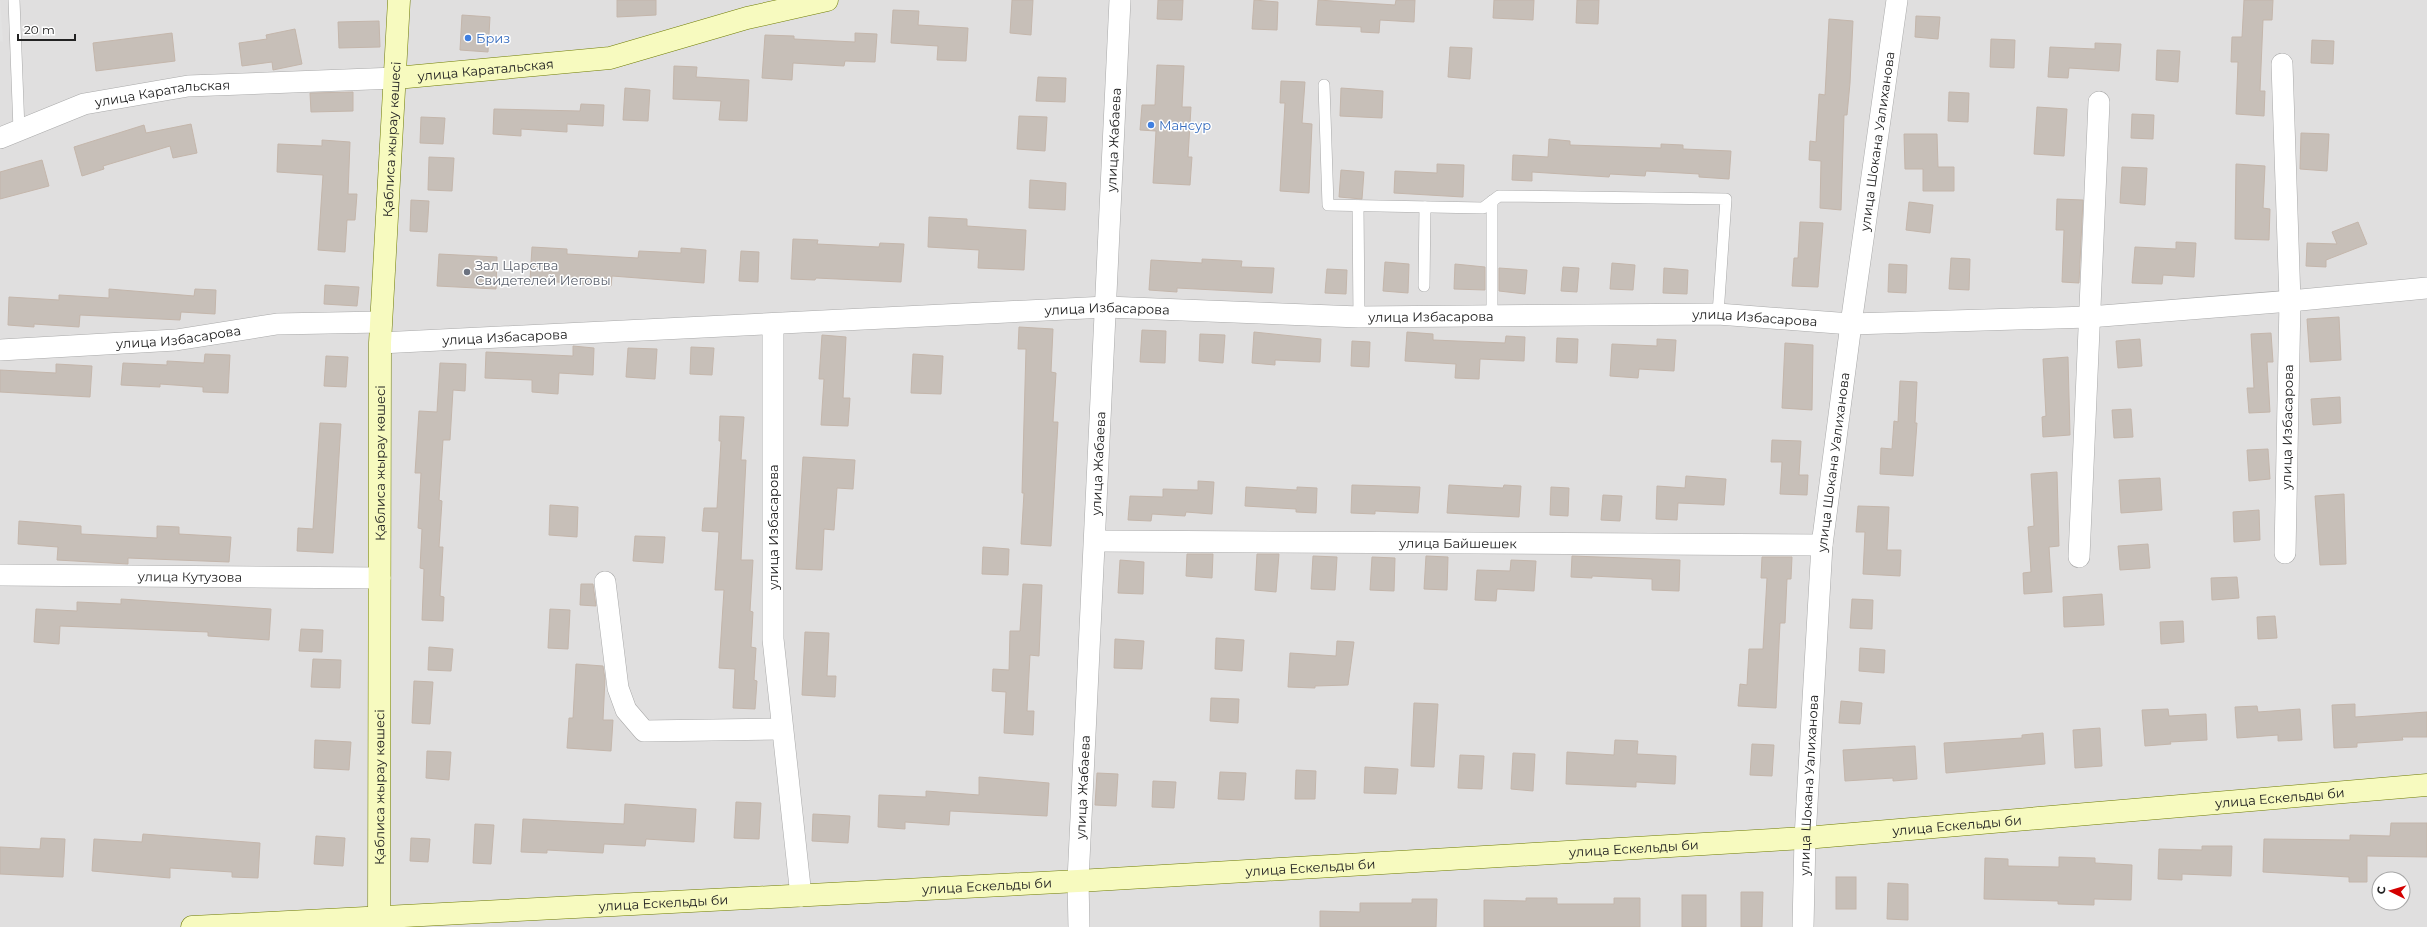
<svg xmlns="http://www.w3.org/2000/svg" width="2427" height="927" font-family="Montserrat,sans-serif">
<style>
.residential{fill:#e0dfdf;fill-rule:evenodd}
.parking{fill:#e2e2e2}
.building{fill:#c7bfb8;stroke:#c4b6ab}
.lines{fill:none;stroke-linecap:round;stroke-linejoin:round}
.lane-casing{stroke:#a9a9a9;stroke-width:12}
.street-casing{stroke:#a9a9a9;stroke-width:22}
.secondary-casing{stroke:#707d05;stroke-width:23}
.lane{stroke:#fff;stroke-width:11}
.street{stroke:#fff;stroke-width:21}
.secondary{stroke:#f7fabf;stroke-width:22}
.shop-dot{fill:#3f7fe0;stroke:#fff;stroke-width:1.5}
.worship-dot{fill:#6b7280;stroke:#fff;stroke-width:1.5}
.labels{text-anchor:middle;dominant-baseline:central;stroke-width:3;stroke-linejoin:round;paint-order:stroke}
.shop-label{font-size:13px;fill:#366cbe;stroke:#fff;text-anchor:start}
.street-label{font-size:13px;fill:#222;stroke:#fff}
.worship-label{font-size:13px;fill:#5b616d;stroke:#fff;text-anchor:start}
</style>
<rect width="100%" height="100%" fill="#f2efe9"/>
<path class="residential" d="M 0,0 L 2427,0 L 2427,927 L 0,927 ZM 2379,879 L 2403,879 L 2403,903 L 2379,903 Z"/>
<polygon class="parking" points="0,0 3,42 0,41"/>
<g class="building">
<polygon points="617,0 656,0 656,15 617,17"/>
<polygon points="1012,0 1033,0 1031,35 1010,33"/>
<polygon points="1158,0 1183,0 1182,20 1157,19"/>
<polygon points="1254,0 1278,2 1277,30 1252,29"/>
<polygon points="1318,0 1395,5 1396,0 1415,0 1414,22 1380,20 1379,33 1361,32 1361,27 1316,25"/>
<polygon points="1494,0 1534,0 1533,20 1493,18"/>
<polygon points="1577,0 1599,0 1598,24 1576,23"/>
<polygon points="2244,0 2273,0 2272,20 2263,20 2260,91 2265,91 2264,116 2236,114 2238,62 2231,62 2232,37 2242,37"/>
<polygon points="893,10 919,11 918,25 968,28 966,61 937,60 938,46 891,43"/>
<polygon points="462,15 490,17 488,52 460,50"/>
<polygon points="1916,16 1940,17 1938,39 1915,37"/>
<polygon points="1829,19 1853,21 1850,83 1847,115 1844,115 1841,210 1820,208 1821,161 1809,160 1810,141 1816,142 1819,94 1825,95"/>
<polygon points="379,21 380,47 339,48 338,22"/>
<polygon points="295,29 302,64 273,70 272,62 242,66 239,43 267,39 266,35"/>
<polygon points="172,33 175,61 96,71 93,43"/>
<polygon points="855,33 877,34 875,62 845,61 844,66 793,63 792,80 762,78 765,35 794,36 794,39 855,42"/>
<polygon points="1991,39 2015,40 2014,68 1990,67"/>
<polygon points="2312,40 2334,41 2333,64 2311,63"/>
<polygon points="2095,43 2121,44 2119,71 2069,68 2068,78 2048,77 2050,47 2095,49"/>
<polygon points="1450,47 1472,48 1470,79 1448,77"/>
<polygon points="2157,50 2180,51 2178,82 2156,80"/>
<polygon points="1157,65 1184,66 1182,107 1191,107 1188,157 1192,157 1190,185 1153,183 1156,131 1140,130 1142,105 1155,105"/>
<polygon points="674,66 697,67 696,77 749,80 747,121 719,120 721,101 673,99"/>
<polygon points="1038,77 1066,78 1065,102 1036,101"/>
<polygon points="1281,81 1305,82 1302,123 1312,124 1309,193 1280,191 1285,103 1280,103"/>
<polygon points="625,88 650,90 648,121 623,120"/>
<polygon points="1341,88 1383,91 1382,118 1340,116"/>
<polygon points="353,92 353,111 311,112 310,93"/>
<polygon points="1949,92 1969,93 1968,122 1948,121"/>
<polygon points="581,104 604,105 603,126 567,124 567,132 521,129 521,136 493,134 494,109 580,111"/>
<polygon points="2037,107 2067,109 2064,156 2034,154"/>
<polygon points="2132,114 2154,115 2153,139 2131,138"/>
<polygon points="1019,116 1047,117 1045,151 1017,149"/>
<polygon points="421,117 445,118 443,144 420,143"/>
<polygon points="191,124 197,153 173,158 170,146 103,166 104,169 82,176 74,147 144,125 146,133"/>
<polygon points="2301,133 2329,134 2327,171 2300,169"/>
<polygon points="1904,134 1937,134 1938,167 1954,167 1954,191 1923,191 1923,169 1905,169"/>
<polygon points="1549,139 1570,141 1570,145 1661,148 1661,144 1683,145 1683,149 1731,151 1729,179 1699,177 1699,174 1646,171 1645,176 1610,174 1609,177 1532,172 1532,181 1512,180 1513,155 1548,157"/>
<polygon points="322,140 350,142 348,194 357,194 355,220 347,220 345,252 318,250 323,175 277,172 278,144 322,146"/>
<polygon points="429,157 454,158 452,191 428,190"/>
<polygon points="42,160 49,186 0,199 0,172"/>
<polygon points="1437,164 1464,165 1463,197 1394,193 1395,171 1437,173"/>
<polygon points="2236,164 2265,166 2263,208 2270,209 2269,240 2235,239"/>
<polygon points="2122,167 2147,168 2145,205 2120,203"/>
<polygon points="1341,170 1364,172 1362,199 1339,197"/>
<polygon points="1030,180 1066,183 1065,210 1029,208"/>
<polygon points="2057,199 2083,200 2079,283 2062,282 2064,230 2056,230"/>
<polygon points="411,200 429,201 427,232 410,231"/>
<polygon points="1909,202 1933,205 1930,233 1906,230"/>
<polygon points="929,217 967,219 967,226 1026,230 1024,270 978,268 979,250 928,247"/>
<polygon points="1800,222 1823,223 1818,287 1792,286 1794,258 1798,258"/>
<polygon points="2358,222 2367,244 2326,260 2326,267 2306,266 2307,243 2337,244 2332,232"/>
<polygon points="793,239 818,240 817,244 879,247 880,243 904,244 901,282 816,278 815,280 791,279"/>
<polygon points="2176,242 2196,243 2194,277 2163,275 2162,284 2132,283 2135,247 2176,249"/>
<polygon points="532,247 567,249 567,254 638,258 639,251 681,253 681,248 706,250 704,283 612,276 611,286 530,280"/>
<polygon points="741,251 759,252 758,282 739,281"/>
<polygon points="439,254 497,257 496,289 437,286"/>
<polygon points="1951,258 1970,259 1969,290 1949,289"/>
<polygon points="1202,259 1242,261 1241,267 1274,268 1272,293 1177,288 1177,292 1149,290 1151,260 1202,263"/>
<polygon points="1385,262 1409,264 1408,293 1383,291"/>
<polygon points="1612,263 1635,265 1633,290 1610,289"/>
<polygon points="1455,264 1485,267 1485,290 1454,289"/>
<polygon points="1889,264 1907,265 1906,293 1888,292"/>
<polygon points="1563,267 1579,268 1577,292 1561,291"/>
<polygon points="1499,268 1527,270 1525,294 1499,291"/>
<polygon points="1664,268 1688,270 1687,294 1663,293"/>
<polygon points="1327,269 1347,270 1346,294 1325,293"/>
<polygon points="325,285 359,287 357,306 324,304"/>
<polygon points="109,289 194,296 195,289 216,290 215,314 181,312 180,320 80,315 79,327 34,324 34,327 8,325 9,297 59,300 59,295 109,298"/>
<polygon points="2339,317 2341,360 2310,362 2307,319"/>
<polygon points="1019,327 1053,329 1051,372 1056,373 1053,422 1058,422 1051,546 1021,544 1024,493 1022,493 1026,349 1018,349"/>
<polygon points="1142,330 1166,331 1165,363 1140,362"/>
<polygon points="1254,332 1321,339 1320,362 1275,360 1275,365 1252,363"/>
<polygon points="1407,332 1433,334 1433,340 1505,343 1506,336 1525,337 1524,361 1480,359 1479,379 1455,378 1456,364 1405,361"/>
<polygon points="2271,333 2273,362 2267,362 2270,412 2249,413 2247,388 2254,388 2251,334"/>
<polygon points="1200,334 1225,335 1223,363 1199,361"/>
<polygon points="822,335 846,337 843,398 850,398 848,426 821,425 824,379 819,379"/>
<polygon points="1557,338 1578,339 1577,363 1556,362"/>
<polygon points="1657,339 1676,340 1674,371 1639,369 1638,378 1610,376 1612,344 1657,346"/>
<polygon points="2140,339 2142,366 2118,368 2116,341"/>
<polygon points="1352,341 1370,342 1369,367 1351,366"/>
<polygon points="1785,343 1813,345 1812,410 1782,408"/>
<polygon points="573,346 594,348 593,375 559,373 558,394 532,392 532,380 485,378 486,352 573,356"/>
<polygon points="691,347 714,348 712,375 690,374"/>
<polygon points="628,348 657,349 655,379 626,377"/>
<polygon points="205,354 230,355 228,393 203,392 203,387 160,384 160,387 121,385 123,363 167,365 167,361 204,363"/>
<polygon points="913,354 943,356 941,394 911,393"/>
<polygon points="326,356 348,357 346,387 324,386"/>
<polygon points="2068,357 2070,435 2043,437 2042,417 2046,416 2043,359"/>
<polygon points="440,363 466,364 465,391 453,390 450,440 443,440 439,500 442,501 439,547 443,547 440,596 444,597 443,621 422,620 424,569 420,568 422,529 418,528 421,473 415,473 419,411 437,412"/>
<polygon points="56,364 92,366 90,397 0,392 0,370 56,373"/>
<polygon points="1900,381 1917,382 1915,423 1917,423 1913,476 1880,474 1881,448 1892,449 1894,421 1898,422"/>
<polygon points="2340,397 2341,423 2313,425 2311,399"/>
<polygon points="2131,409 2133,437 2114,438 2112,410"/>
<polygon points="720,416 744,417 741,460 746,460 741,560 753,560 750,611 753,612 751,647 756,648 754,680 757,681 755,709 733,708 735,669 719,668 724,590 715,590 719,532 702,531 704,508 717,508 721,441 719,441"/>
<polygon points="320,423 341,424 333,553 297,551 298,528 313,529"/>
<polygon points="1772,440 1801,441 1799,475 1808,475 1807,495 1780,494 1782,462 1771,462"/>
<polygon points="2268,449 2270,479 2249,481 2247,450"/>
<polygon points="803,457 855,460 853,489 837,488 834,530 824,529 822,570 796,569"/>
<polygon points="2057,472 2059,546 2049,547 2052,592 2024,594 2023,573 2031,572 2028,527 2034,526 2031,474"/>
<polygon points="1686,476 1726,479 1724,505 1678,503 1677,520 1656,519 1657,486 1685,488"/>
<polygon points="2160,478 2162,510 2121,513 2119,480"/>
<polygon points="1198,481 1214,482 1212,514 1186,512 1185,516 1152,514 1151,521 1128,520 1130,496 1163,497 1163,489 1198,490"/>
<polygon points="1352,485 1420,487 1418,513 1375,511 1375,514 1351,513"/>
<polygon points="1449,485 1503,488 1504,485 1521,486 1519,517 1447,513"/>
<polygon points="1246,487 1297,490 1297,487 1317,488 1316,513 1296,512 1296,509 1245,506"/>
<polygon points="1551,487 1569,488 1568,516 1550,515"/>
<polygon points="2344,494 2346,564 2320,565 2315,496"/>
<polygon points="1603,495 1622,496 1620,521 1601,520"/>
<polygon points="550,505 578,507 577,537 549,535"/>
<polygon points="1858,506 1889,507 1887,550 1901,550 1900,576 1863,574 1865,532 1856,532"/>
<polygon points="2259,510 2260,540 2234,542 2233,512"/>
<polygon points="19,521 81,526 81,534 157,538 157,526 179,527 179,534 231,537 229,562 128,558 128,564 57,560 58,547 18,544"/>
<polygon points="635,536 665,537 663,563 633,561"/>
<polygon points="2148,544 2150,568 2120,570 2118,546"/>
<polygon points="983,547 1009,549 1008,575 982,574"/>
<polygon points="1187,554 1213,554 1212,578 1186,576"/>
<polygon points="1257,554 1279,554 1276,592 1255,590"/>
<polygon points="1313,556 1337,557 1335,590 1311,589"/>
<polygon points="1426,556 1448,557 1447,590 1424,589"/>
<polygon points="1572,556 1680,560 1679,591 1652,590 1652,579 1592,576 1592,578 1571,577"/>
<polygon points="1372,557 1395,558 1394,591 1370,590"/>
<polygon points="1762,557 1792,557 1791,579 1787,579 1785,623 1780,623 1776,708 1738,706 1740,684 1747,685 1749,649 1763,649 1767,578 1761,578"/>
<polygon points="1120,560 1144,562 1143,594 1118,593"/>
<polygon points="1511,560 1536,561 1534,591 1497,589 1496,601 1475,600 1477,570 1510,571"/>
<polygon points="2237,577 2239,598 2212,600 2211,578"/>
<polygon points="581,584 593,584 596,606 580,605"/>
<polygon points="1023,584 1042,585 1039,656 1030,655 1027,711 1034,711 1033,735 1004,733 1006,692 992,691 993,669 1009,670 1010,631 1020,631"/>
<polygon points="2102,594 2104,625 2064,627 2063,597"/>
<polygon points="121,599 271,609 269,640 208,636 208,632 60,626 59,644 34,642 36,609 77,611 77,602 121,604"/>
<polygon points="1852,599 1873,600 1872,629 1850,628"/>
<polygon points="550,609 570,610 568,649 548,648"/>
<polygon points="2275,616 2277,638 2258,639 2257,617"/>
<polygon points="2183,621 2184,642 2161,644 2160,622"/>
<polygon points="301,629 323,630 322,652 299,651"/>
<polygon points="805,632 829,633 827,676 836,676 835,697 802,695"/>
<polygon points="1216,638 1244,640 1242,671 1215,669"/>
<polygon points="1115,639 1144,641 1142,669 1114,668"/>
<polygon points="1337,641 1354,642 1348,685 1315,686 1315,688 1288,687 1290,653 1336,656"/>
<polygon points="429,647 453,649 451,671 428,670"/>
<polygon points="1860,648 1885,650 1884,673 1859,671"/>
<polygon points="313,659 341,660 340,688 311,687"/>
<polygon points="576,664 603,666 605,679 603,720 613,720 611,751 567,748 569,718 573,718"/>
<polygon points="414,681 433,682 430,724 412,723"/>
<polygon points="1211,698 1239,699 1238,723 1210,721"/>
<polygon points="1841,701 1862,703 1860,724 1839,723"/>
<polygon points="1414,703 1438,704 1434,767 1411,766"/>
<polygon points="2355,704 2355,717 2427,712 2427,737 2402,737 2403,740 2357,743 2357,747 2334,748 2332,705"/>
<polygon points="2257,706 2258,712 2300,709 2302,740 2278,741 2278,735 2237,738 2235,707"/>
<polygon points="2168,709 2169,716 2206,714 2207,740 2170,742 2171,744 2145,746 2142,710"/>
<polygon points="2100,728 2102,766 2075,768 2073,730"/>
<polygon points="2043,733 2045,764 1946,773 1944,743 2022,738 2022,735"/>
<polygon points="315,740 351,742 349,770 314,768"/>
<polygon points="1615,740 1638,741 1637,754 1676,756 1675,784 1636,782 1636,787 1566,784 1567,752 1614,755"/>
<polygon points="1752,744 1774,745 1772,776 1750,775"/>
<polygon points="1915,746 1917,779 1893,781 1893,778 1845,781 1843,750"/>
<polygon points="427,751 451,752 449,780 426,778"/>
<polygon points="1513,753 1535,754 1533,791 1511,789"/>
<polygon points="1460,755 1484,756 1482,789 1458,788"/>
<polygon points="1365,767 1398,769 1396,794 1364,793"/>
<polygon points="1296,770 1316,771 1315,799 1295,799"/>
<polygon points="1220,772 1246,773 1244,800 1218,799"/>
<polygon points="1097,773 1118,774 1116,806 1095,805"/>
<polygon points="979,777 1049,783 1047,816 950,811 949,825 905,822 905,829 878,827 879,795 926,797 926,791 979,795"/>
<polygon points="1153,781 1176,782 1174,808 1152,807"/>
<polygon points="736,802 761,803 759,839 734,838"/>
<polygon points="625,804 696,809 694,842 646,839 645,846 604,844 603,853 547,850 547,853 521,852 523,819 624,824"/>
<polygon points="813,814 850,816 848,843 812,841"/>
<polygon points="2391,823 2427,823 2427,857 2367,856 2367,882 2349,882 2349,877 2263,872 2264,839 2350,840 2350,835 2390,836"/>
<polygon points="475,824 494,825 491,864 473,863"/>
<polygon points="143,834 260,843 258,878 232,877 232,872 170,868 170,878 92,871 94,839 142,842"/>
<polygon points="316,836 345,838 343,866 314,864"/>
<polygon points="41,838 65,839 63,877 0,874 0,847 40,849"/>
<polygon points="411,838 430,839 428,862 410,861"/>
<polygon points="2202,846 2232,846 2231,876 2182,874 2182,880 2158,879 2159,849 2202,850"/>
<polygon points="2059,857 2095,858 2095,863 2132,865 2131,900 2094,899 2094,905 2058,904 2058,901 1984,899 1985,858 2008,859 2008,866 2059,867"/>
<rect x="1836" y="877" width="20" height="32"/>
<polygon points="1888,883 1908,884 1908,920 1887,919"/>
<polygon points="1741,892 1763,892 1762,927 1741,927"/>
<rect x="1682" y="895" width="24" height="32"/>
<polygon points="1526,898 1557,898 1557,904 1614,904 1614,898 1640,898 1640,927 1484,927 1484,900 1526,901"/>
<polygon points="1412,899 1437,899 1436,927 1320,927 1320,911 1360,912 1360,903 1412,903"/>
</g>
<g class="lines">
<defs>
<g id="lane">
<polyline points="14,0 19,130"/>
<polyline points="1324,85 1328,205 1483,208 1499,196 1726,199 1718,314"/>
<polyline points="1492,201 1492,316"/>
<polyline points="1358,206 1359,317"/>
<polyline points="1424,286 1425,207"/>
</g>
<g id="street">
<polyline points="2282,64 2290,301 2285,553"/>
<path id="s1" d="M 0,138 L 84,104 L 188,86 L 396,78"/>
<polyline points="773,324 773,639 801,896"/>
<path id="s2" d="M 380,343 L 1106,307 L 1359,317 L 1718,314 L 1851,324 L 2089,317 L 2290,301 L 2427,288"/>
<path id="s3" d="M 0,350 L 176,340 L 277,324 L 381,322"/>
<path id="s4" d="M 1095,541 L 1822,545"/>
<polyline points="2079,557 2099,102"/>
<path id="s5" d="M 0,575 L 380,578"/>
<polyline points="605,582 618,688 626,710 644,731 782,729"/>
<path id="s6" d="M 1079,927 L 1078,881 L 1120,0"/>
<path id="s7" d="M 1803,927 L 1805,838 L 1822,545 L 1851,324 L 1897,0"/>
</g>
<g id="secondary">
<path id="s8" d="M 396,78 L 610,58 L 747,18 L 827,0"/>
<path id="s9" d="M 192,927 L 1078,881 L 1805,838 L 2427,785"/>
<path id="s10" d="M 379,927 L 380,343 L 399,0"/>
</g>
</defs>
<use href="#lane" class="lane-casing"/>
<use href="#street" class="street-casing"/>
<use href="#secondary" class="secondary-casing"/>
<use href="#lane" class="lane"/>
<use href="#street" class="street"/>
<use href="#secondary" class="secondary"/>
</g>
<g class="shop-dot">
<circle cx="468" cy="38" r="4"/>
<circle cx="1151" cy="125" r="4"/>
</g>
<circle class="worship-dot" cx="467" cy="272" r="4"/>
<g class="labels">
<g class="shop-label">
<text x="476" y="38">Бриз</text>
<text x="1159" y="125">Мансур</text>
</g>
<g class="street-label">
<text stroke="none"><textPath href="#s8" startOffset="90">улица Каратальская</textPath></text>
<text stroke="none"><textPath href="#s1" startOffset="170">улица Каратальская</textPath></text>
<text stroke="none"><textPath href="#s10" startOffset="788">Қаблиса жырау көшесі</textPath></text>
<text stroke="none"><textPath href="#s6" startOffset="788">улица Жабаева</textPath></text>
<text stroke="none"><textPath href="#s7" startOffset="790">улица Шокана Уалиханова</textPath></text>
<text stroke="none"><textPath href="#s2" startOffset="728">улица Избасарова</textPath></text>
<text stroke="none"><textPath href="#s2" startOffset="1052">улица Избасарова</textPath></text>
<text stroke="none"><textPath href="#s2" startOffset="1376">улица Избасарова</textPath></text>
<text stroke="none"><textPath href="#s3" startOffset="179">улица Избасарова</textPath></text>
<text stroke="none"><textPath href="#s2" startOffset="125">улица Избасарова</textPath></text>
<text transform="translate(2287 427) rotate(-89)">улица Избасарова</text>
<text stroke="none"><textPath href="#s7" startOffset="466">улица Шокана Уалиханова</textPath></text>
<text stroke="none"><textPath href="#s10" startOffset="464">Қаблиса жырау көшесі</textPath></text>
<text stroke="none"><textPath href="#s6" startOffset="464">улица Жабаева</textPath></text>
<text transform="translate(773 527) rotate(-90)">улица Избасарова</text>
<text stroke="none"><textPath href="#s4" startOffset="363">улица Байшешек</textPath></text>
<text stroke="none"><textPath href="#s5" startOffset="190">улица Кутузова</textPath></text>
<text stroke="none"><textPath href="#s7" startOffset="142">улица Шокана Уалиханова</textPath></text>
<text stroke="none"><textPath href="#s10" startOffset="140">Қаблиса жырау көшесі</textPath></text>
<text stroke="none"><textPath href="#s6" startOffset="140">улица Жабаева</textPath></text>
<text stroke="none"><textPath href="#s9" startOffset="2092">улица Ескельды би</textPath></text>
<text stroke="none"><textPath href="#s9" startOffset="1768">улица Ескельды би</textPath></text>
<text stroke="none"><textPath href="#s9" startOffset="1444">улица Ескельды би</textPath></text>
<text stroke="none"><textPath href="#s9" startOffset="1120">улица Ескельды би</textPath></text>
<text stroke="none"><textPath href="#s9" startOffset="796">улица Ескельды би</textPath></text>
<text stroke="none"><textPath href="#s9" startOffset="472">улица Ескельды би</textPath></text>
</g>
<g class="worship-label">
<text x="475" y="265">Зал Царства<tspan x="475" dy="15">Свидетелей Иеговы</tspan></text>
</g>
</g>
<g transform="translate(2391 891) rotate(275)"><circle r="19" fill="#ffffff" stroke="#a7a7a7"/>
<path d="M0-3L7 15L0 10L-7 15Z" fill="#d40000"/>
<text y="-6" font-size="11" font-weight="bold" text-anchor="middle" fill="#222222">С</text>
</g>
<path d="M18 34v6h57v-6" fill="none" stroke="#222222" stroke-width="2"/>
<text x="24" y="34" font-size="12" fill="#222222" stroke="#ffffff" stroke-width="3" paint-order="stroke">20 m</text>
</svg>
